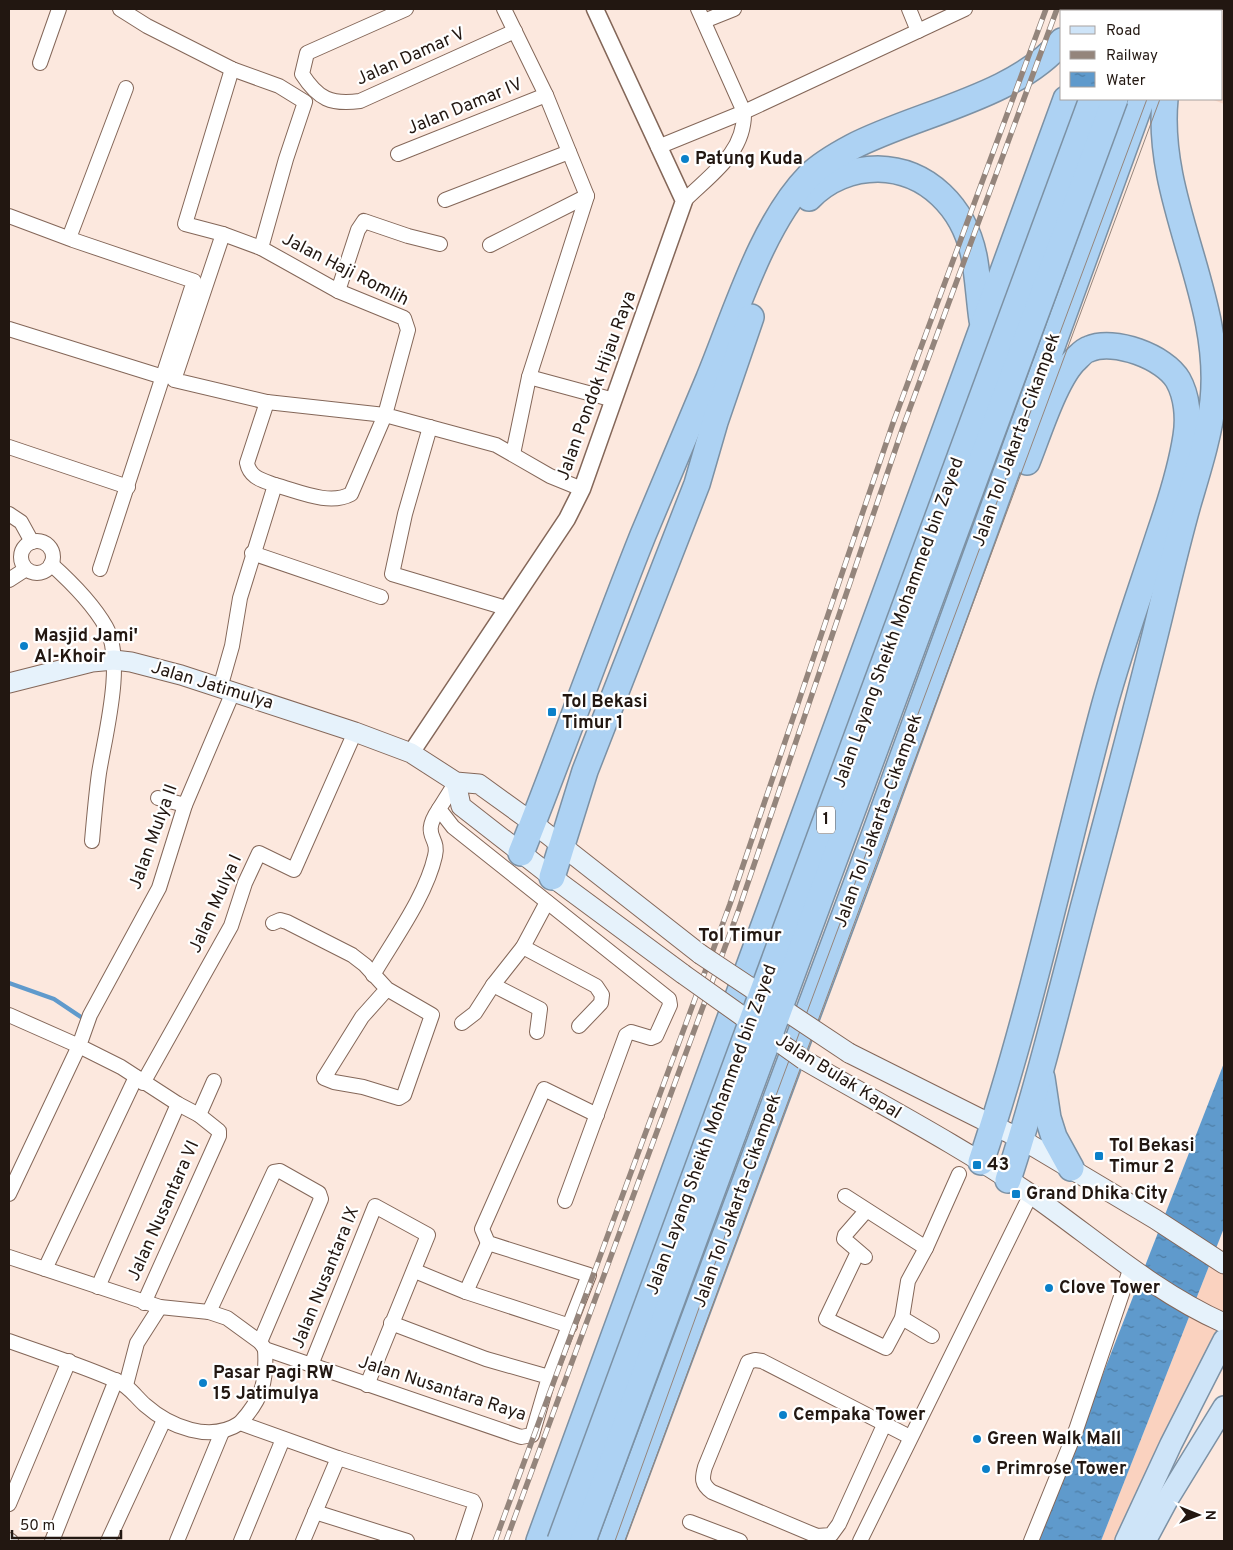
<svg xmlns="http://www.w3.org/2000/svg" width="1233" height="1550" font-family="Overpass,sans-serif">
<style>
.built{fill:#f9d8c9}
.grass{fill:#fad2bf}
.water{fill:url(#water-ripples)}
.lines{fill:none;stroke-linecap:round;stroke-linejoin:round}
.stream{stroke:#5f9acc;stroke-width:4.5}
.minor-casing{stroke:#846759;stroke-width:16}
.tertiary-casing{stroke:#846759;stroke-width:19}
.secondary-casing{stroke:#846759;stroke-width:21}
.primary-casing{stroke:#7c91a4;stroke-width:24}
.motorway-casing{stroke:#7c91a4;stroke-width:28}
.minor{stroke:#fff;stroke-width:14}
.tertiary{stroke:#fff;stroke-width:16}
.secondary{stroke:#e6f2fb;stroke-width:19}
.primary{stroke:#cee4f8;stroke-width:21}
.motorway{stroke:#add2f3;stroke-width:25}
.tram{stroke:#94857c;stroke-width:1}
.rail-casing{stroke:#94857c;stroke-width:5.5}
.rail{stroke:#fff;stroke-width:4;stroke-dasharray:11;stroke-linecap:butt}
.secondary-bridge-casing{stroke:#846759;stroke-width:21;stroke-linecap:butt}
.motorway-bridge-casing{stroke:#7c91a4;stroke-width:28;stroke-linecap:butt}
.secondary-bridge{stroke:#e6f2fb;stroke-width:19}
.motorway-bridge{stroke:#add2f3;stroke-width:25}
.poi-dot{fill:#0a80c9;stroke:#fff;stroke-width:2}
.labels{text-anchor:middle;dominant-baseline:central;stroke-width:4.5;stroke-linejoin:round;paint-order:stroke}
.shield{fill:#fff;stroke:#645d58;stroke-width:1}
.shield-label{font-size:16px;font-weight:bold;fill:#221711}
.street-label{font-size:18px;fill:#221711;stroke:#fff}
.poi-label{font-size:18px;font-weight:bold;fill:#221711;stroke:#fff;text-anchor:start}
.neighbourhood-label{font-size:19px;font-weight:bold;fill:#221711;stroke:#fff}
</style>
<defs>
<pattern id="water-ripples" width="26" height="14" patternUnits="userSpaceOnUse" patternTransform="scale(1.25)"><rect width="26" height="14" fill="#5f9acc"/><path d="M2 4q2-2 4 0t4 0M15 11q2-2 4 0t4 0" fill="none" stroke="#4e7da4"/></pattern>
</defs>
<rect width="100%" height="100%" fill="#fce8de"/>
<polygon class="built" points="1224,10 1224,104 1211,99 1222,99 1222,16"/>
<polygon class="grass" points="1213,1256 1224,1264 1224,1340 1128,1541 1101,1541"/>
<polygon class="water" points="1224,1063 1224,1228 1101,1541 1038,1541"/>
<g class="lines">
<polyline class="stream" points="9,983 54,999 81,1017"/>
<defs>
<g id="minor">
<polyline points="120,9 147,26 232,69 279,86 305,102 286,159 261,248 338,291 404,318 408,330 385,415 496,445 550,476 582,489"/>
<path d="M 406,9 L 307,53 L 302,74 C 318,99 331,105 360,101 L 515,31"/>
<polyline points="504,9 546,95 587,196 529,377 513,454"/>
<polyline points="704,21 734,9"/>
<polyline points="918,31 965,9"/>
<polyline points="40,63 59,9"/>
<polyline points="658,147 744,112 918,31 909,9"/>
<polyline points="398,154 546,95"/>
<polyline points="445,200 569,152"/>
<path d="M 684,201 C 711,174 745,153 744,112 L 698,9"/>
<polyline points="9,216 73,240 194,281 100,569"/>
<polyline points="223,234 185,224 232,69"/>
<polyline points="69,238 126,88"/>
<polyline points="490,245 587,196"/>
<path d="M 261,248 L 223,234 L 174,380 L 267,402 L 385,415 L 351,494 C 329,506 298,491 275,485"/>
<polyline points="338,291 358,230 364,221 408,236 440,244"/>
<polyline points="9,329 163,377"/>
<polyline points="529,377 614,400"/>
<polyline points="430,427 405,514 392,574 506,608"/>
<polyline points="9,447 128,487"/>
<polyline points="9,514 21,522 32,542"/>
<circle cx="37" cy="557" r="16"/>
<polyline points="252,553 381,597"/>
<path d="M 51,564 C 70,581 93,604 106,627 C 125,661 105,735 99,773 C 96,795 94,818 92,841"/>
<polyline points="9,580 26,569"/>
<path d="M 220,688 L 232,646 L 240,598 L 275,485 C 262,480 250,478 247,463 L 267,402"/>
<polyline points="456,782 439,809 453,827 669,999 670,1005 656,1036 651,1038 631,1032 626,1035 565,1201"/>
<polyline points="158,798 185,805"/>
<polyline points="273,923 280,920 287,922 352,955 365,965 387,989 432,1015 404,1095 399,1098 363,1087 334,1082 324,1078 362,1017 387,989"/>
<polyline points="523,947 596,986 602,995 601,1003 579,1026"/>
<path d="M 373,975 C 394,939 426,896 435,856 C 440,836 420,837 439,809"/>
<polyline points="493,985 540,1009 537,1032"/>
<polyline points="9,1015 79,1046 9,1194"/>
<polyline points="462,1023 475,1013 493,985 523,947 547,902"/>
<polyline points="143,1083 231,926 245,883 259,853 294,870 355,732"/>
<polyline points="199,1115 214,1081"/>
<polyline points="845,1196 926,1248"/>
<polyline points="858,1252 826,1319 886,1348 902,1318 908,1281 926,1248 959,1174"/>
<polyline points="9,1257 160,1307 209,1312 227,1318 260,1342 265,1349 521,1437 532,1435 549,1377 486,1359 391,1323"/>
<polyline points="865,1257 844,1239 845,1235 866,1211"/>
<polyline points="45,1269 136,1077"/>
<polyline points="415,1271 466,1292 570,1326"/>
<polyline points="98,1287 178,1104"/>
<polyline points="466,1292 488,1243"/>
<polyline points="144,1303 219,1136 219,1131 199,1115 178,1104 121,1067 79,1046 90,1015 159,888 185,805 233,692"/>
<polyline points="209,1312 274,1172 280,1171 319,1193 321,1199 260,1342"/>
<polyline points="902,1318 932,1336"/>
<path d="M 9,1341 C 45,1354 81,1365 117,1381 C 129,1386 135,1396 145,1405 C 170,1427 210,1443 240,1423 L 338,1458 L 473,1501 L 475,1505 L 463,1541"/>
<polyline points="311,1365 375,1206 428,1235 367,1385"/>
<polyline points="549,1377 589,1275 488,1243 482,1229 544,1089 597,1115"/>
<polyline points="126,1385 137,1343 160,1307"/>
<path d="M 240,1423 C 262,1399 267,1382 265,1349"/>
<path d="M 884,1425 L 839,1524 L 831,1535 L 817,1536 L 712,1492 C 701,1484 702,1478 705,1467 L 748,1362 L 755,1360 L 762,1361 L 910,1437"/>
<polyline points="9,1504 69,1361"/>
<polyline points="315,1512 407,1541"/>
<polyline points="690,1522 740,1541"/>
<polyline points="9,1540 11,1541"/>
<polyline points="52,1541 116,1380"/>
<polyline points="108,1541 164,1420"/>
<polyline points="177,1541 222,1432"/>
<polyline points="241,1541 283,1439"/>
<polyline points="303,1541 338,1458"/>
<polyline points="860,1541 1031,1194"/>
<polyline points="1031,1541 1076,1430 1131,1267"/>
</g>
<polyline id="tertiary" points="411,753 567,519 582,489 684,201 595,9"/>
<g id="secondary">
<polyline points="9,683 92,662 114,660 131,662 181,675 355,732 411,753 456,782 479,784 533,823 700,954"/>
<polyline points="456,782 461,806 552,877 683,974"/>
<polyline points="849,1053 1021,1139 1155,1219 1224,1264"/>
<path d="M 804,1060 C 880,1104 959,1145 1032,1195 C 1095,1239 1154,1292 1224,1323"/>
</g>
<g id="primary">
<polyline points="1126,1541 1171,1444 1224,1340"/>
<polyline points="1145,1541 1167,1500 1224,1407"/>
</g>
<g id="motorway">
<polyline points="1086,11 1088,9"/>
<polyline points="1124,11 1125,9"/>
<polyline points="1147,11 1148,9"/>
<polyline points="1174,11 1175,9"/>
<polyline points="1194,11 1195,9"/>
<path d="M 809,198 C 827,179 852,169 878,169 C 928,170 964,208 974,256 C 978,277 979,299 982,320"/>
<path d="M 521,853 C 563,748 601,640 643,535 C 665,482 687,430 709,378 C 735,315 762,224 809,176 C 821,164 837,155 852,147 C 915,114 1016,97 1062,41"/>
<polyline points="552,877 585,771 697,484 715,422 751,317"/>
<polyline points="1042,1078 1048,1118 1054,1137 1071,1168"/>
<path d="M 981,1162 C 1031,1013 1063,859 1104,707 C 1120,648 1141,590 1160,532 C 1171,500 1181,469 1186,436 C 1189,418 1187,396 1178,380 C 1165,357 1114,338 1089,349 C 1085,350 1080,355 1077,358 C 1056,376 1038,435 1027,462"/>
<path d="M 1008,1180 C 1037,1090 1060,997 1084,905 C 1111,804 1139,703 1163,602 C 1171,569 1179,536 1188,504 C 1198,470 1209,436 1213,401 C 1224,297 1155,202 1165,99"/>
<polyline points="539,1541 1066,99"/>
<polyline points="611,1541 867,855 1142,99"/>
</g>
</defs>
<use href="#minor" class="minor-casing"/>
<use href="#tertiary" class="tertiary-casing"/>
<use href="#secondary" class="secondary-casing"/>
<use href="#primary" class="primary-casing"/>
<use href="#motorway" class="motorway-casing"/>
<use href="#minor" class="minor"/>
<use href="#tertiary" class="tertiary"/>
<use href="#secondary" class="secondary"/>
<use href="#primary" class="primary"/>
<use href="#motorway" class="motorway"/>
<g class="tram">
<polyline points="1180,11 1181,9"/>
<polyline points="1192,11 1193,9"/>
<polyline points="615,1541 765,1125 1147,99"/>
<polyline points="625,1541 1160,99"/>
</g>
<defs>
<g id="rail">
<polyline points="495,1541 730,904 893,423 1046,9"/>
<polyline points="506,1541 739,909 903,427 1057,9"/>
</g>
</defs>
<use href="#rail" class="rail-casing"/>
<use href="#rail" class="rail"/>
<defs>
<g id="secondary-bridge">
<polyline points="700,954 849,1053"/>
<polyline points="683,974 804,1060"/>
</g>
<g id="motorway-bridge">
<polyline points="560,1541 1092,99"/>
<polyline points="583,1541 1115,99"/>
</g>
</defs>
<use href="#secondary-bridge" class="secondary-bridge-casing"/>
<use href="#motorway-bridge" class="motorway-bridge-casing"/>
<use href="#secondary-bridge" class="secondary-bridge"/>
<use href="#motorway-bridge" class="motorway-bridge"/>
</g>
<g class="poi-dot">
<circle cx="685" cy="159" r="5"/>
<circle cx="24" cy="646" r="5"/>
<rect x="547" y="707" width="10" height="10" rx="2.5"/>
<rect x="1094" y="1151" width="10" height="10" rx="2.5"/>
<rect x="972" y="1160" width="10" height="10" rx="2.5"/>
<rect x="1011" y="1189" width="10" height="10" rx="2.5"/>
<circle cx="1049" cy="1288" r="5"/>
<circle cx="203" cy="1383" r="5"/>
<circle cx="783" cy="1415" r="5"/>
<circle cx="977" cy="1439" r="5"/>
<circle cx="986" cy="1469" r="5"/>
</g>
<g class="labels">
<rect class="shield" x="817" y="806.5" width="18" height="27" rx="4"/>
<g class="shield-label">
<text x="826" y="820">1</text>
</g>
<g class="street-label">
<text transform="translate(411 57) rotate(-24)">Jalan Damar V</text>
<text transform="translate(465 107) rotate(-22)">Jalan Damar IV</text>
<text transform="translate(345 270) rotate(27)">Jalan Haji Romlih</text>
<text transform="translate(597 386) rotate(-70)">Jalan Pondok Hijau Raya</text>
<text transform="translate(1017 440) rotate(-70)">Jalan Tol Jakarta–Cikampek</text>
<text transform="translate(899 623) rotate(-70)">Jalan Layang Sheikh Mohammed bin Zayed</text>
<text transform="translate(212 686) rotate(17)">Jalan Jatimulya</text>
<text transform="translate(879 821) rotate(-70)">Jalan Tol Jakarta–Cikampek</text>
<text transform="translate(154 837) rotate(-70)">Jalan Mulya II</text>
<text transform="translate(216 904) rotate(-66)">Jalan Mulya I</text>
<text transform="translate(838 1077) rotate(32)">Jalan Bulak Kapal</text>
<text transform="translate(712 1130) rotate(-70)">Jalan Layang Sheikh Mohammed bin Zayed</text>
<text transform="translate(738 1201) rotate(-70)">Jalan Tol Jakarta–Cikampek</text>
<text transform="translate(164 1211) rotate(-66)">Jalan Nusantara VI</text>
<text transform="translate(326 1278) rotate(-68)">Jalan Nusantara IX</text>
<text transform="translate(442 1389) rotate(18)">Jalan Nusantara Raya</text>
</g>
<g class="poi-label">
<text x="695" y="159">Patung Kuda</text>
<text x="34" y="636">Masjid Jami'<tspan x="34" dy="21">Al-Khoir</tspan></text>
<text x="562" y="702">Tol Bekasi<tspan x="562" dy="21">Timur 1</tspan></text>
<text x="1109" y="1146">Tol Bekasi<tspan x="1109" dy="21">Timur 2</tspan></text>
<text x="987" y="1165">43</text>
<text x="1026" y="1194">Grand Dhika City</text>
<text x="1059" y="1288">Clove Tower</text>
<text x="213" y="1373">Pasar Pagi RW<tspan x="213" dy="21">15 Jatimulya</tspan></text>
<text x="793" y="1415">Cempaka Tower</text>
<text x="987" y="1439">Green Walk Mall</text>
<text x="996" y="1469">Primrose Tower</text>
</g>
<g class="neighbourhood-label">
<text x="740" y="936">Tol Timur</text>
</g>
</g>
<rect width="1233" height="1550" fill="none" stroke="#221711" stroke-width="20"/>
<rect x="1060" y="10" width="162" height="90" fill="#ffffff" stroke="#a7a2a0"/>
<rect x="1070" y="26" width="25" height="8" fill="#cee4f8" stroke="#a7a2a0"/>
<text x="1106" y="35" font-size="15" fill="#221711">Road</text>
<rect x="1070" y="51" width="25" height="8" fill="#94857c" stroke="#a7a2a0"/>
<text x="1106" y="60" font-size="15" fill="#221711">Railway</text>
<rect x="1070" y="72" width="25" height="15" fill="url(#water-ripples)" stroke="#a7a2a0"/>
<text x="1106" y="85" font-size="15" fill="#221711">Water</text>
<g transform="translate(1198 1515) rotate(91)" stroke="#ffffff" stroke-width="4" paint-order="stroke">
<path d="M0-4L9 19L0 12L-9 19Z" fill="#221711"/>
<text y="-8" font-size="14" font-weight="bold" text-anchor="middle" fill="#221711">N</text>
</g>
<path d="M12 1530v8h109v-8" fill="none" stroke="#221711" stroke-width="2.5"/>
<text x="20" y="1530" font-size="15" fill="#221711" stroke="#ffffff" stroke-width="4" paint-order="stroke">50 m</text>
</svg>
